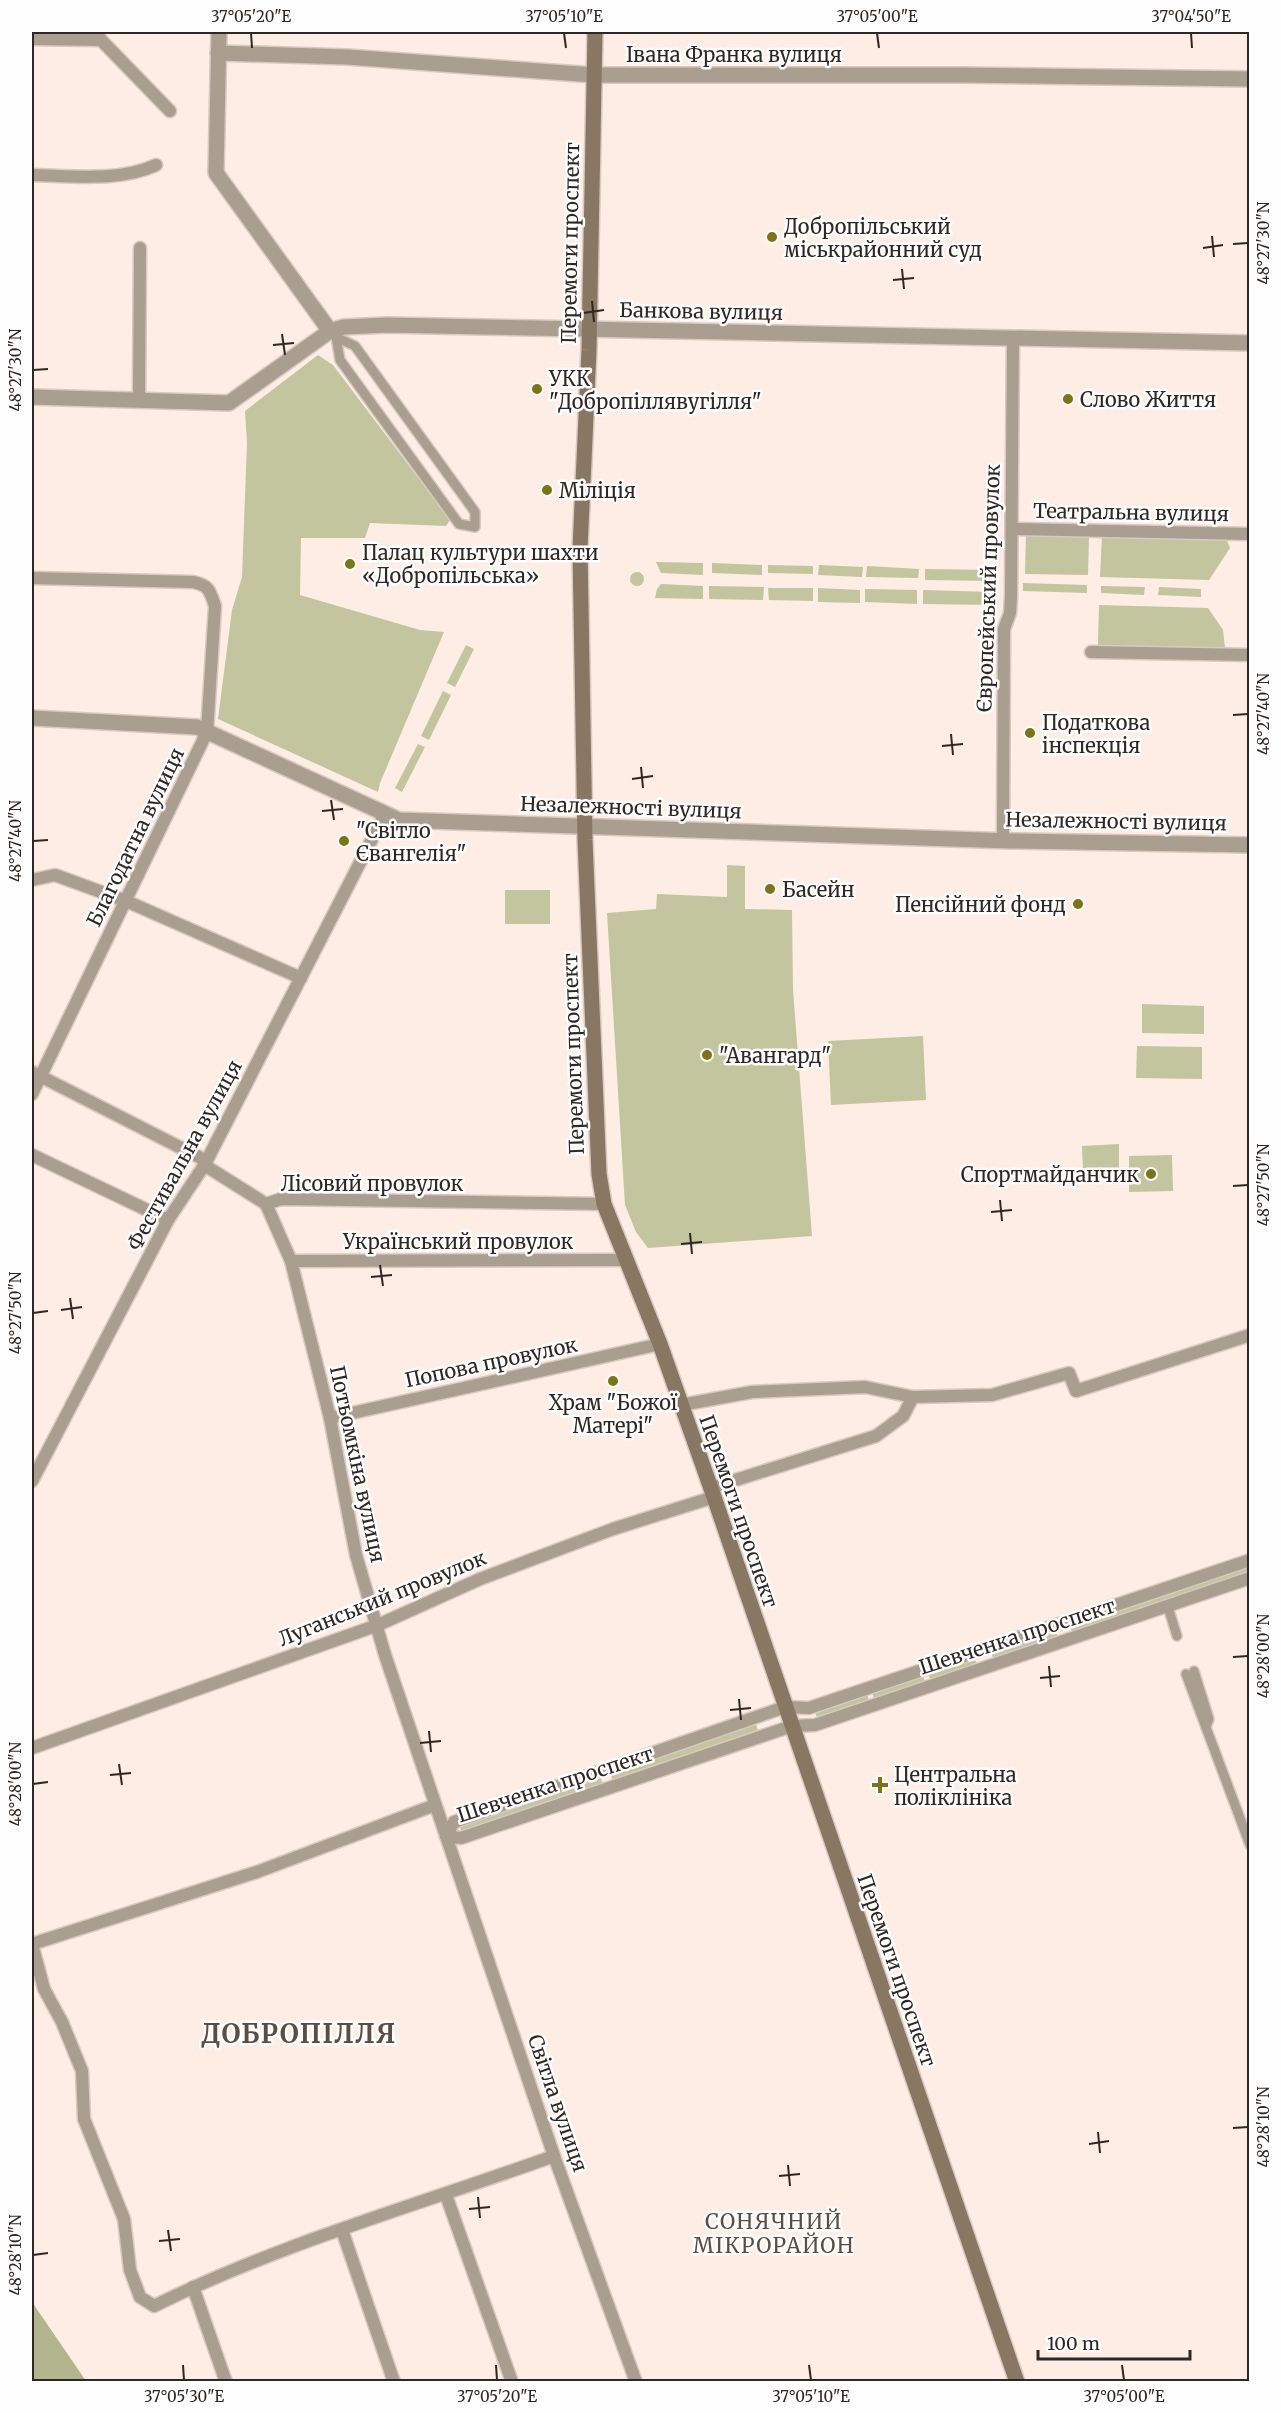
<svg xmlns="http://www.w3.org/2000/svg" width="1281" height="2413" font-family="Merriweather,serif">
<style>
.green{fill:#c2c59e}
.forest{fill:#b2b58d}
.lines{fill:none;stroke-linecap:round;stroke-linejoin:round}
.pedestrian-casing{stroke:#d8c9c1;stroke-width:12}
.minor-casing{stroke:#d8c9c1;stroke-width:15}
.tertiary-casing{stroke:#d8c9c1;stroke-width:18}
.secondary-casing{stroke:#d8c9c1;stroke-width:18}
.pedestrian{stroke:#aa9e90;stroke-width:9}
.minor{stroke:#aa9e90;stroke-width:12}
.tertiary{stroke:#aa9e90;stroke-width:15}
.secondary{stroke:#887762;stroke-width:15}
.ticks{fill:none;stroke:#2e2723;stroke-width:2}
.poi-dot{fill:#7c7416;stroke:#fefefe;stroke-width:2}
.labels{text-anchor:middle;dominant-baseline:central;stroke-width:5;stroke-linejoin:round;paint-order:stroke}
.street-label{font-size:20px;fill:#2e2723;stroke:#fefefe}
.poi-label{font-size:20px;fill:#2e2723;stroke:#fefefe;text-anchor:start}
.neighbourhood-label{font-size:21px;letter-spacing:1.5px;fill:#5c4c42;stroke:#fefefe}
.district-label{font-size:26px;font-weight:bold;letter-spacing:1.5px;fill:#5c4c42;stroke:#fefefe}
.neatline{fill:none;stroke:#2e2723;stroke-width:2}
.ticks-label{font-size:15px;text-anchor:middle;fill:#2e2723}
</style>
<rect width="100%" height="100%" fill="#fdede4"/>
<g class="green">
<polygon points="318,355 333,365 450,520 446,526 370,523 365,538 301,538 300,595 420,630 444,632 380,783 378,792 218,719 232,610 242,577 247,443 245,411"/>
<polygon points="1026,534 1089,536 1088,575 1025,574"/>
<polygon points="1102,535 1226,538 1230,548 1209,580 1100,577"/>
<polygon points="656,562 703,563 703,575 661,573"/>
<polygon points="712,563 762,565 762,575 712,573"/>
<polygon points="768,565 813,566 813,574 768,573"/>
<polygon points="819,565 863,567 862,577 818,575"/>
<polygon points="867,566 919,569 918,578 866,577"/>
<polygon points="925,569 993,570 992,581 925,580"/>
<circle cx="637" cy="579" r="7"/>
<polygon points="1023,583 1087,585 1087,593 1023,591"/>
<polygon points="661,584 703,586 703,599 655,598 657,589"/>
<polygon points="709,586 764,587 763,600 709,599"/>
<polygon points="1101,586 1145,587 1144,595 1101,593"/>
<polygon points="1159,587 1201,589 1201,597 1158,595"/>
<polygon points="768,588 813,588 813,601 769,600"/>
<polygon points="818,588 860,590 860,603 818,602"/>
<polygon points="865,589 917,590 917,604 865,602"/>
<polygon points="923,590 992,592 992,605 923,604"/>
<polygon points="1099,605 1208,608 1223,630 1225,648 1098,645"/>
<polygon points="466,645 474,649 455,687 447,683"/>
<polygon points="443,691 451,695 429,740 421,736"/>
<polygon points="418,744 425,747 402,792 395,788"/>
<polygon points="727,865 745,866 745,909 792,910 793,990 812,1236 648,1248 636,1232 625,1205 607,913 656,909 657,894 727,897"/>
<rect x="505" y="890" width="45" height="34"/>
<polygon points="1142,1004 1204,1006 1204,1034 1142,1033"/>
<polygon points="923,1036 926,1100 831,1105 828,1041"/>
<polygon points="1137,1046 1202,1047 1202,1079 1136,1078"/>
<polygon points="1119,1144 1119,1169 1083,1170 1082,1146"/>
<polygon points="1172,1155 1173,1191 1129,1192 1129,1156"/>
<polygon points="1249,1566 1249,1572 1072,1632 1070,1625"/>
<polygon points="1055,1630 1058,1637 994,1660 991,1653"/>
<polygon points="974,1658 977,1664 930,1679 928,1673"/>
<polygon points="922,1675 925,1681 874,1699 872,1693"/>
<polygon points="867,1694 869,1700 817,1718 815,1711"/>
<polygon points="756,1724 758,1731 613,1781 610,1773"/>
<polygon points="600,1776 603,1785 462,1833 459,1825"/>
</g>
<polygon class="forest" points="32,2302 86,2381 32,2381"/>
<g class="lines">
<defs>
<g id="pedestrian">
<polyline points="330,331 336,337 355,346 475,512 475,527 459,524 340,360 336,337"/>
<polyline points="1168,1607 1177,1636"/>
<polyline points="1194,1671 1209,1719 1207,1724"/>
<polyline points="1186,1674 1250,1845"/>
</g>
<g id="minor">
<polyline points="32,39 101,40 96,32"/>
<polyline points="101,40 170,111"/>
<path d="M 32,175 C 72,176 119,182 156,165"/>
<polyline points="139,400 140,248"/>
<polyline points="1012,529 1250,534"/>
<path d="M 32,578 L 193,582 C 209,585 210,591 215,606 L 207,732 L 32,1094"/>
<polyline points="1091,652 1250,655"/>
<polyline points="1003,840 1004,629 1010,613 1011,597 1013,338"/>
<polyline points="32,880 55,875 126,901 301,978"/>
<polyline points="32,1072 201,1158 209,1168 266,1204 281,1199 604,1204"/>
<polyline points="32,1155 168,1220"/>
<polyline points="266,1204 291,1261 330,1418 356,1555 385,1655 554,2156 636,2382"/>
<polyline points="291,1261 626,1260"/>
<polyline points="681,1405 752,1392 865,1387 913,1397 992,1395 1069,1373 1076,1391 1250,1335"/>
<polyline points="330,1418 660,1344"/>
<polyline points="32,1481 168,1220 205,1164 385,814"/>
<polyline points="710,1488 876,1436 903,1416 913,1397"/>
<polyline points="32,1748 378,1625 480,1579 613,1529 714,1497"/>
<polyline points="446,1836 454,1822 785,1707 809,1708 1250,1560"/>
<polyline points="446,1836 461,1838 792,1726 815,1725 1250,1578"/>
<path d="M 32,1944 L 44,1989 L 62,2022 L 82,2071 L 84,2119 L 124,2219 L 130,2270 L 140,2297 L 154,2306 C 281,2243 421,2204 554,2156"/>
<polyline points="32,1944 257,1872 435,1805"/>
<polyline points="446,2195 512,2382"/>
<polyline points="342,2230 394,2382"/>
<polyline points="193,2287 226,2382"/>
</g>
<g id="tertiary">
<polyline points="219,32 216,173 330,331"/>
<polyline points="218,53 347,57 594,75 961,75 1250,79"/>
<polyline points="32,397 229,403 330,331 344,327 387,325 1250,343"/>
<polyline points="32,718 197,727 399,820 1011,841 1250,845"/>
</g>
<polyline id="secondary" points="595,32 589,350 580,549 585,840 599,1174 604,1204 660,1344 714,1497 1017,2382"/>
</defs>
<use href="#pedestrian" class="pedestrian-casing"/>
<use href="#minor" class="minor-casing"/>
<use href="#tertiary" class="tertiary-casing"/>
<use href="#secondary" class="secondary-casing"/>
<use href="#pedestrian" class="pedestrian"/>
<use href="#minor" class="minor"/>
<use href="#tertiary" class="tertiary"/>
<use href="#secondary" class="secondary"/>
</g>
<path class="ticks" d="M 251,33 L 252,48M 564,33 L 566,48M 877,33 L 879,48M 1191,33 L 1192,48M 1212,236 L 1214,257M 1233,244 L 1248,243M 1203,248 L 1223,245M 902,269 L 904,289M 893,280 L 914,278M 592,301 L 594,322M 583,313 L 604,310M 282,334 L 285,355M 273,345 L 294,343M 33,370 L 48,369M 1233,715 L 1248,714M 951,734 L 953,755M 942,746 L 963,744M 641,767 L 643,788M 632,779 L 653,776M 331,800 L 334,820M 322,811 L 343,809M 33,841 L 48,840M 1233,1186 L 1248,1185M 1000,1200 L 1002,1221M 991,1212 L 1012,1210M 690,1233 L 692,1254M 681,1244 L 702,1242M 380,1265 L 383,1286M 371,1277 L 392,1275M 70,1298 L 73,1319M 61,1310 L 82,1307M 33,1313 L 48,1311M 1233,1657 L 1248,1656M 1049,1666 L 1051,1687M 1040,1678 L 1060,1676M 739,1699 L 741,1720M 730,1710 L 751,1708M 429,1731 L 431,1752M 420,1743 L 441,1741M 119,1764 L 122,1785M 110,1775 L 131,1773M 33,1784 L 48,1782M 1233,2128 L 1248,2127M 1098,2132 L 1100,2153M 1089,2144 L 1109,2141M 788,2165 L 790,2186M 779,2176 L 800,2174M 478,2197 L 480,2218M 469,2209 L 490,2207M 168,2230 L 171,2251M 159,2241 L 180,2239M 33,2255 L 48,2253M 183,2365 L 184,2380M 496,2365 L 497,2380M 809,2365 L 811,2380M 1122,2365 L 1124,2380"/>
<g class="poi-dot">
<circle cx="772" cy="237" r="6"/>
<circle cx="537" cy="389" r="6"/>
<circle cx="1068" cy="399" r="6"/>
<circle cx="547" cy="490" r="6"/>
<circle cx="350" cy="564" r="6"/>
<circle cx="1030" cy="733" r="6"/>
<circle cx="344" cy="841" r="6"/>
<circle cx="770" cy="889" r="6"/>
<circle cx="1078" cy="904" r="6"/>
<circle cx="707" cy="1055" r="6"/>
<circle cx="1151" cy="1174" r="6"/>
<circle cx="613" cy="1381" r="6"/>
<path d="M877 1776h6v6h6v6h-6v6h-6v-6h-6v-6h6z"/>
</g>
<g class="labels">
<g class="street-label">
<text x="734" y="54">Івана Франка вулиця</text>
<text transform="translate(570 243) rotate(-89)">Перемоги проспект</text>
<text transform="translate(701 311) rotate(1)">Банкова вулиця</text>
<text transform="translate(1131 512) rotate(1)">Театральна вулиця</text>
<text transform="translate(988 588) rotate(-88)">Європейський провулок</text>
<text transform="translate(631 807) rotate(2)">Незалежності вулиця</text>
<text transform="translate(1116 821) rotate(1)">Незалежності вулиця</text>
<text transform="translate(135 837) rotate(-64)">Благодатна вулиця</text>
<text transform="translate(573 1054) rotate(-92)">Перемоги проспект</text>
<text transform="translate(184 1155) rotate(-61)">Фестивальна вулиця</text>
<text x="372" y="1183">Лісовий провулок</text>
<text x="458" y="1241">Український провулок</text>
<text transform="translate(491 1362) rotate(-12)">Попова провулок</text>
<text transform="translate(358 1464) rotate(78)">Потьомкіна вулиця</text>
<text transform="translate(739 1511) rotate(71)">Перемоги проспект</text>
<text transform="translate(382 1598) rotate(-22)">Луганський провулок</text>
<text transform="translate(1017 1636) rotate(-18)">Шевченка проспект</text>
<text transform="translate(555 1784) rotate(-18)">Шевченка проспект</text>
<text transform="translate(897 1970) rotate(71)">Перемоги проспект</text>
<text transform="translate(558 2103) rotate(71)">Світла вулиця</text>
</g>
<g class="poi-label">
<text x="784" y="226">Добропільський<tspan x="784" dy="23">міськрайонний суд</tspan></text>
<text x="549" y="378">УКК<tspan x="549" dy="23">"Добропіллявугілля"</tspan></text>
<text x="1080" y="399">Слово Життя</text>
<text x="559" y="490">Міліція</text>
<text x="362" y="552">Палац культури шахти<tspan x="362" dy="23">«Добропільська»</tspan></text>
<text x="1042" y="722">Податкова<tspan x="1042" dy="23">інспекція</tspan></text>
<text x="356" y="830">"Світло<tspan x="356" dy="23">Євангелія"</tspan></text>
<text x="782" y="889">Басейн</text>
<text x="1066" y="904" text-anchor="end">Пенсійний фонд</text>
<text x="719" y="1055">"Авангард"</text>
<text x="1139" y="1174" text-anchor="end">Спортмайданчик</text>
<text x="613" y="1402" text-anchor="middle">Храм "Божої<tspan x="613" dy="23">Матері"</tspan></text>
<text x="894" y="1774">Центральна<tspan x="894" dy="23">поліклініка</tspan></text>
</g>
<g class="neighbourhood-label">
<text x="774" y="2221">СОНЯЧНИЙ<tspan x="774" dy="24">МІКРОРАЙОН</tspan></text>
</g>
<g class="district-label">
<text x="299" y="2033">ДОБРОПІЛЛЯ</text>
</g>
</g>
<rect width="1281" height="2413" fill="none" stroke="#fefefe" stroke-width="66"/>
<path d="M1038 2350v9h152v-9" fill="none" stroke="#2e2723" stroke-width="3"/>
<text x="1047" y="2350" font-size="18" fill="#2e2723" stroke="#fefefe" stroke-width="4.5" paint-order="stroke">100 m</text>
<rect x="33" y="33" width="1215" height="2347" class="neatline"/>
<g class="ticks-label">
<text x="251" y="22">37°05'20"E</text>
<text x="564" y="22">37°05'10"E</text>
<text x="877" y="22">37°05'00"E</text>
<text x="1191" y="22">37°04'50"E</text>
<text transform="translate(1264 243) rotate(-90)" y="5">48°27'30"N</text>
<text transform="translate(16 370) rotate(-90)" y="5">48°27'30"N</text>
<text transform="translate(1264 714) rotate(-90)" y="5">48°27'40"N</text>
<text transform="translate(16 841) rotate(-90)" y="5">48°27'40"N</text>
<text transform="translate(1264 1185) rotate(-90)" y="5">48°27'50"N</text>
<text transform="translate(16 1313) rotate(-90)" y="5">48°27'50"N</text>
<text transform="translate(1264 1656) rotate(-90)" y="5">48°28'00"N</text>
<text transform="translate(16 1784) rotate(-90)" y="5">48°28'00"N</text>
<text transform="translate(1264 2127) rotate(-90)" y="5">48°28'10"N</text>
<text transform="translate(16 2255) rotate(-90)" y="5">48°28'10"N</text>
<text x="184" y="2402">37°05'30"E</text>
<text x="497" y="2402">37°05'20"E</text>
<text x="811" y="2402">37°05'10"E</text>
<text x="1124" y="2402">37°05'00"E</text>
</g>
</svg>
